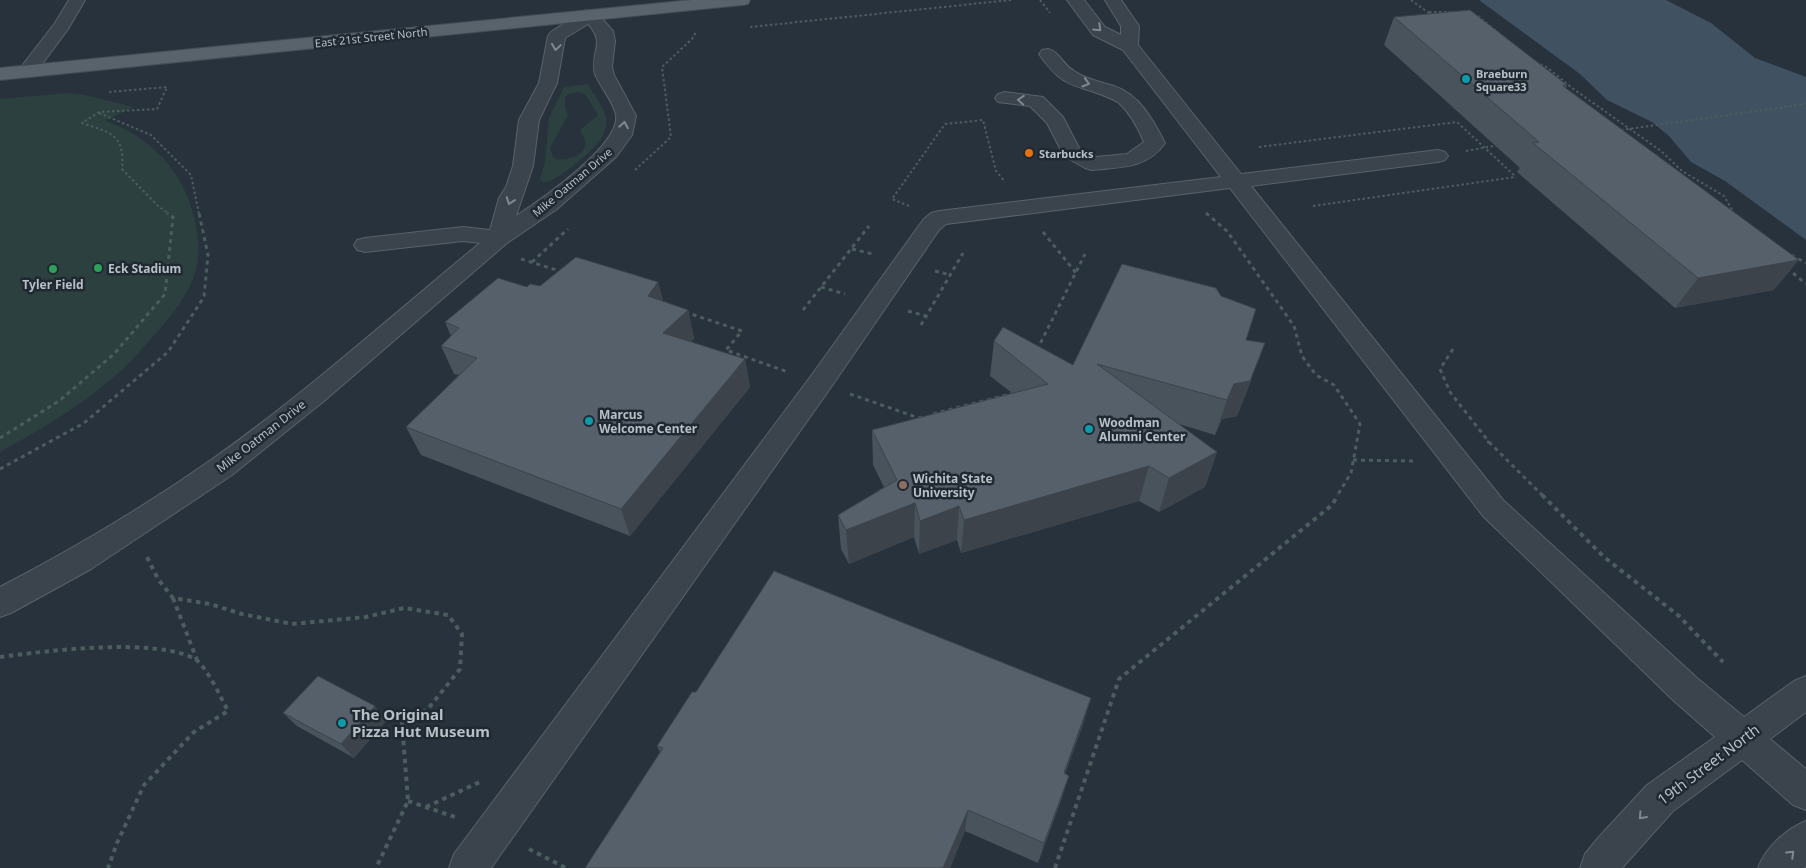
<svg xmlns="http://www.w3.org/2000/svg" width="1806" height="868" font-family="'Noto Sans',sans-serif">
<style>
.green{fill:#2c403f;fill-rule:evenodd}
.water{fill:#405162}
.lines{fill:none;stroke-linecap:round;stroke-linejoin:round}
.minor-casing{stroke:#59626a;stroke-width:2}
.major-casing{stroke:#444d55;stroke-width:2}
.path-far2{stroke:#4b5d5e;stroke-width:2;stroke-dasharray:2.5 2.5;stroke-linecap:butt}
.path-far1{stroke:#4b5d5e;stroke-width:3;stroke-dasharray:4 4;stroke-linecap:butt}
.path{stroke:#4b5d5e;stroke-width:4;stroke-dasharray:4.5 4.5;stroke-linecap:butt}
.minor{fill:#3b444c;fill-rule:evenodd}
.major{fill:#59636c;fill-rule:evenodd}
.wall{fill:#49535c}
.shaded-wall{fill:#3c434b}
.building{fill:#55606b;stroke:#3c434b}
.oneway{stroke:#7f8890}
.culture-dot{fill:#0f9aa8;stroke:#202931;stroke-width:2}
.food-dot{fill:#e8710a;stroke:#202931;stroke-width:2}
.leisure-dot{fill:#2e9e5b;stroke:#202931;stroke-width:2}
.education-dot{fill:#8d6e63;stroke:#202931;stroke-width:2}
.labels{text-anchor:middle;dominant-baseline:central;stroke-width:5;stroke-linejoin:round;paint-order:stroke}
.far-street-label{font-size:11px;fill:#b7bfc7;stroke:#202931}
.far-poi-label{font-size:11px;font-weight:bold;fill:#b7bfc7;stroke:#202931;text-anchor:start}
.poi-label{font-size:12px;font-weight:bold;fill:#b7bfc7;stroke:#202931;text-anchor:start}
.street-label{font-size:12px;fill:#b7bfc7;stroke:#202931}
.near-poi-label{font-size:15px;font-weight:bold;fill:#b7bfc7;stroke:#202931;text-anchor:start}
.near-street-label{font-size:15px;fill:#b7bfc7;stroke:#202931}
</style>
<rect width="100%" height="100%" fill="#28323c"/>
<g class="green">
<path d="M 588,84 C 593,95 605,107 606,119 C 607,128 603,137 597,144 C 588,154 557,182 544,182 L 540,179 L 545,161 L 549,118 L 564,87 ZM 578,92 L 585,94 L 598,115 L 580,130 C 581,134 584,137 585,141 C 588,156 566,161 556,159 L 553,157 L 550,148 L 568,115 L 565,108 L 565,97 L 569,94 Z"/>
<path d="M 68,93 L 85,95 L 133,107 L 105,121 C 140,132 170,158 185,191 C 196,216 204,250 194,276 C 186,298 171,316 156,333 C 146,344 136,356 125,367 C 89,401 44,428 0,452 L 0,99 Z"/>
</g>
<polygon class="water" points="1479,0 1666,0 1711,23 1755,58 1806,77 1806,240 1725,181 1691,162 1669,136 1652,122 1607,100 1580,74"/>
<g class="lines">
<defs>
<g id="minor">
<polygon points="69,0 85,0 68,29 34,75 27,77 20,75 18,71 55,23"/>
<polygon points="1067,0 1084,0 1105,27 1121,35 1121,26 1105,0 1121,0 1139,26 1138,45 1241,174 1438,150 1445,152 1448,156 1445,160 1438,162 1251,186 1503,500 1697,678 1744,717 1794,681 1806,676 1806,712 1770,739 1806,769 1806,810 1793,805 1742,760 1673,811 1622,868 1580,868 1585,854 1598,838 1647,785 1715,737 1673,700 1483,516 1230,188 946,224 939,230 829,390 491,868 449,868 454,854 811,376 923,220 931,213 939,211 1221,177 1123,50 1093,35"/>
<path d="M 589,10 L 595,11 L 613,31 L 615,41 L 612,67 L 614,75 L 636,116 L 632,135 L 616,157 L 557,209 L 507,243 L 324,401 L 232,475 L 91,569 L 11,613 L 0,617 L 0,587 C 73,549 144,507 211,460 C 305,394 391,316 480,243 L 463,241 L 365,252 L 357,250 L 354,245 L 357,240 L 365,238 L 463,227 L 490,230 L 499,198 L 506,187 L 513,166 L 519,120 L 539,83 L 548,36 L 551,32 L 583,11 ZM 588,24 C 607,44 589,53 595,74 C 600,87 614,102 616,115 C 621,145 539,201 516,216 L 533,166 L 539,120 L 557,83 L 565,38 Z"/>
<path d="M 1048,49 C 1059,51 1063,65 1074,71 C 1086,79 1100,82 1114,86 C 1140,95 1153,120 1165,143 C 1147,169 1120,167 1092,170 L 1085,168 L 1064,156 L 1047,123 L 1030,106 L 998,102 L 995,98 L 998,94 L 1005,92 L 1043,97 L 1063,117 L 1079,148 L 1096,157 L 1127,154 L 1144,142 C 1138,128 1130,113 1119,103 C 1112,98 1102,95 1094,92 C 1065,83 1057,80 1039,54 L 1042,50 Z"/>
<path d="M 1806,821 L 1806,866 L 1804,868 L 1758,868 C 1766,847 1785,830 1806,821 Z"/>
</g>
<polygon id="major" points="692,0 750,0 748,4 742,5 0,80 0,68"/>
</defs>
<use href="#minor" class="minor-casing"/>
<use href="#major" class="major-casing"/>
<g class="path-far2">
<polyline points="1040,0 1050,13"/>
<polyline points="1411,0 1433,16"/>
<polyline points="1429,12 1460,12"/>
<polyline points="1478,16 1500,34"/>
<polyline points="750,27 1011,0"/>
<polyline points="1536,62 1548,68 1572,88 1661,151 1682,171 1724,196 1734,213"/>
<path d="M 109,92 L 167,87 L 157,109 L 99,112 L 82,123 C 111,133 125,134 122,169 L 158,206 L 169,214"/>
<polyline points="99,113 151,135 191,175 199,214"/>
<polyline points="1621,130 1806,104"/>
<polyline points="1259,147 1457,122 1516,177"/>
<polyline points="1466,151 1499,145"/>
<polyline points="635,170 671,137 662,67 692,39 696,32"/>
<polyline points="909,206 892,199 945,124 983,120 996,171 1005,182"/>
<polyline points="1313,206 1515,177"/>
</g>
<g class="path-far1">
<polyline points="1206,213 1227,231 1294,326 1302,356 1316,375 1334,385 1360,424 1351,473 1337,496"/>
<polyline points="1043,232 1076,273"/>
<polyline points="852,249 873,254"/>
<polyline points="1791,255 1806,263"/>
<polyline points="521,259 563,272"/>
<polyline points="532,262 568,229"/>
<polyline points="1787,268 1806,284"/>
<polyline points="935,271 950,275"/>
<polyline points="821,287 845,294"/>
<polyline points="803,310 869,226"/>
<polyline points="908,311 926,316"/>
<polyline points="685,312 742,331 726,350 788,372"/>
<polyline points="921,325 963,253"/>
<polyline points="1453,349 1440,369 1450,392 1489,442 1487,442"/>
<polyline points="1037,350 1085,254"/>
<polyline points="850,394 919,418 922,417"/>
<polyline points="933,414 1014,393"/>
<polyline points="0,438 59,401 114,354 165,294 173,217 167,213"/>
<polyline points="1489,442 1543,496"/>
<polyline points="1353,460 1413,461"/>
<polyline points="0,469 84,423 168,352 204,297 208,255 199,213"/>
</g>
<g class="path">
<polyline points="1542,495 1604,557 1679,616 1723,662"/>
<polyline points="147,557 158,579 173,598 210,604 242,614 292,624 366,617 404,608 448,615 462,634 460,669 428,709 402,723 408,801 376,868"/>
<polyline points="173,598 197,660"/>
<path d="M 0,657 C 46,651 155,637 195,659 C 207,667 221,698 228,711 L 194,732 L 144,785 L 117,843 L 108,868"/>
<polyline points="408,801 455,817"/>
<polyline points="426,807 482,781"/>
<polyline points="529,849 566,868"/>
<polyline points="1055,868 1119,679 1332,505 1338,495"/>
</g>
<use href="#minor" class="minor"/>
<use href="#major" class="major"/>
</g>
<g class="wall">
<polygon points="1394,17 1567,85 1566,88 1774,290 1675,308 1517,172 1520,168 1384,45"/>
<polygon points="658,282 663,301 688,310 694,338 691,342 745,359 750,387 630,536 421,455 406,427 459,375 454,374 441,346 451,336 445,322 527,287 540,286"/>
<polygon points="1246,340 1252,378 1237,416 1222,419 1215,435 1179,424 1217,452 1205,487 1159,512 1139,501 961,553 957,540 919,554 914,537 849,564 841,549 838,515 884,487 873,465 872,430 1012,393 990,376 994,341 1073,365"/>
<polygon points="696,692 1084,722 1065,774 1062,798 1038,863 965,831 950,868 585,868 660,752 657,746"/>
<polygon points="283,713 387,720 354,758 297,726"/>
</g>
<g class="shaded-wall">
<polygon points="1799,260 1774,290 1675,308 1698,278"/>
<polygon points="658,282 665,310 648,296"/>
<polygon points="688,310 694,338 670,361 663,333"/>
<polygon points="1265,343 1237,416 1222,419 1215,435 1227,400 1234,384"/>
<polygon points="745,359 750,387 630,536 621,509"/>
<polygon points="1217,452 1205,487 1159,512 1169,478"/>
<polygon points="1149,466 1139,501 961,553 964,520"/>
<polygon points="915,503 914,537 849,564 846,530"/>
<polygon points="959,506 957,540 919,554 920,521"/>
<polygon points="1091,698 1084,722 1057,796 1064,773"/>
<polygon points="375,706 387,720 354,758 341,744"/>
<polygon points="1069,776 1062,798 1038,863 1044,843"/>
<polygon points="968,810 965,831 950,868 943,868"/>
</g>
<g class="building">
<polygon points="1470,10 1567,85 1563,86 1799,260 1698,278 1533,143 1539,142 1394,17"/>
<polygon points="576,257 658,282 648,296 688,310 663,333 745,359 621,509 406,427 477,358 441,346 459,328 445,322 498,278 527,287 530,284 540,286"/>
<polygon points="1122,264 1216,288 1221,296 1256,309 1246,340 1265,343 1250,381 1234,384 1227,400 1097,364 1217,452 1169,478 1149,466 964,520 959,506 920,521 915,503 846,530 838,515 897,480 872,430 1048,384 994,341 1003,327 1073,365"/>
<polygon points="774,571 1091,698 1064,773 1069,776 1044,843 968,810 943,868 585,868 663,748 657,746 692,692 696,692"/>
<polygon points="318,676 375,706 341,744 283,713"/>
</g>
<defs><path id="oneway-chevron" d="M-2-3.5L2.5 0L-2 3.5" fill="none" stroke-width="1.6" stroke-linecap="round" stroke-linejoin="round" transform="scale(1.25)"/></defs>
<g class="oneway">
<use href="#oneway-chevron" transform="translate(1098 28) rotate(44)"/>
<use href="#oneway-chevron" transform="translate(556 47) rotate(98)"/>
<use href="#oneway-chevron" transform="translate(1086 83) rotate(17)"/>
<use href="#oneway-chevron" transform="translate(1021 100) rotate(-176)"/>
<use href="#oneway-chevron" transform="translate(624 125) rotate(-80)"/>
<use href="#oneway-chevron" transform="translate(510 201) rotate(110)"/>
<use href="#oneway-chevron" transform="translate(1642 816) rotate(132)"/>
<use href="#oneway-chevron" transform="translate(1791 854) rotate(-44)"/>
</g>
<g class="culture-dot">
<circle cx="1466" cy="79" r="5"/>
<circle cx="589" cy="421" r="5"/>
<circle cx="1089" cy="429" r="5"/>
<circle cx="342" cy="723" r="5"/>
</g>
<circle class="food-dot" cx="1029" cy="153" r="5"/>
<g class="leisure-dot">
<circle cx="98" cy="268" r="5"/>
<circle cx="53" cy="269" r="5"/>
</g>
<circle class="education-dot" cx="903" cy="485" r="5"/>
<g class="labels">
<g class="far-street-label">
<text transform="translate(371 37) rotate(-6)">East 21st Street North</text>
<text transform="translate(572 182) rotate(-40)">Mike Oatman Drive</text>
</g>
<g class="far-poi-label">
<text x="1476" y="73">Braeburn<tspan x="1476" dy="13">Square33</tspan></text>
<text x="1039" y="153">Starbucks</text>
</g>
<g class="poi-label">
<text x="108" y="268">Eck Stadium</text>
<text x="53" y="284" text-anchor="middle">Tyler Field</text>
<text x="599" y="414">Marcus<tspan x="599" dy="14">Welcome Center</tspan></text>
<text x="1099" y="422">Woodman<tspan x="1099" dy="14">Alumni Center</tspan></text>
<text x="913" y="478">Wichita State<tspan x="913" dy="14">University</tspan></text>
</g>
<g class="street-label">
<text transform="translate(261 436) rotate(-38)">Mike Oatman Drive</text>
</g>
<g class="near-poi-label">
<text x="352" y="714">The Original<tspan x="352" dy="17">Pizza Hut Museum</tspan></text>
</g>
<g class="near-street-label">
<text transform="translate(1708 764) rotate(-37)">19th Street North</text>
</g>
</g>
</svg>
